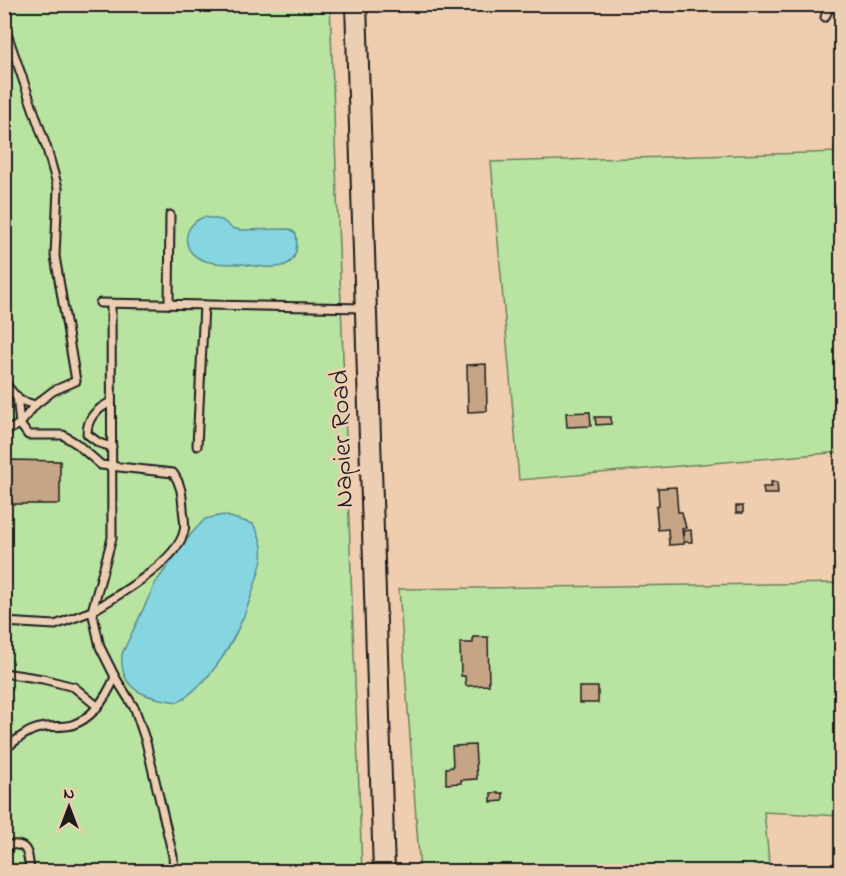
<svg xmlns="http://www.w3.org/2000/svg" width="846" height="876" font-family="'Indie Flower',sans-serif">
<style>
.green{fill:#b9e3a0;stroke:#6a805e;stroke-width:1.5}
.water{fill:#85d6e1;stroke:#5b8c92;stroke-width:1.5}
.building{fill:#c6a587;stroke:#1c1c1c;stroke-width:1.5}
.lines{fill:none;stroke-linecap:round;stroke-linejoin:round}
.lane-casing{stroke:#1c1c1c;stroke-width:11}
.secondary-casing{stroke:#1c1c1c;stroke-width:24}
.lane{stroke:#ecceb3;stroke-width:7}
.secondary{stroke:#ecceb3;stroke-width:20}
.labels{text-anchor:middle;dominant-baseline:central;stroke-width:6;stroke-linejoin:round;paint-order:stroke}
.street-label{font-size:27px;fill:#1c1c1c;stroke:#ecceb3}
</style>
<rect width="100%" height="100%" fill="#efcdaf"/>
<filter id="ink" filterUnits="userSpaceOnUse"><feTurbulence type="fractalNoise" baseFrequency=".0167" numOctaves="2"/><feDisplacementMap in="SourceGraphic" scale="12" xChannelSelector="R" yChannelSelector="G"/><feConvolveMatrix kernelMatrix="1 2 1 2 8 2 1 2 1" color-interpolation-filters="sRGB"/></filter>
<g filter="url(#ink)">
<g class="green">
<polygon points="5,5 330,5 362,871 5,872"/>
<polygon points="841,152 841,452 519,480 491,162"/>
<polygon points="841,583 841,816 764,812 770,871 420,871 399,589"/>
</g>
<g class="water">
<path d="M 204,217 L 222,220 L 232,228 L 240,230 L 290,229 L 296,234 C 302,276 270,268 242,264 C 228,263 213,265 200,259 C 179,248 184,224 204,217 Z"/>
<path d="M 223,515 L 253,524 C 260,535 264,546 262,559 C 261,566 258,574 256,581 C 243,626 219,677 178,702 C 147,697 119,693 122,654 L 156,582 L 192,533 L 205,519 Z"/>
</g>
<g class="building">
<polygon points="486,364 487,411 468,412 467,365"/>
<polygon points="590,412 591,426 567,427 566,413"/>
<polygon points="595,417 611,417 611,424 596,425"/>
<polygon points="8,460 60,461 60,504 8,504"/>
<polygon points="771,482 777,482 778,494 764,494 763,487 772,487"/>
<polygon points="676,487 678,512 682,512 686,528 682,529 684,544 669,545 668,529 658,530 656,506 659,506 658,488"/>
<rect x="736" y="506" width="7" height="7"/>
<polygon points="691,530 692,542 684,542 683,531"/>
<polygon points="473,637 488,637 489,685 466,686 465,676 461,676 460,643 473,643"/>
<rect x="579" y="687" width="19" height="16"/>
<polygon points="475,745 477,779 461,780 461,783 446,784 446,768 453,767 452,746"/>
<polygon points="491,793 503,793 503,801 491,802"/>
</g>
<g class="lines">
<defs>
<g id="lane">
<polyline points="825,17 831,4"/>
<polyline points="4,25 47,149 58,188 55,256 76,381 53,391 35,405 19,400 4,382"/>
<polyline points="100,303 363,308"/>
<polyline points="169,304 170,215"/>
<path d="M 111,402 C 97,409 87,417 87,434 L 99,443 L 112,447"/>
<path d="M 35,405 L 20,424 L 28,435 L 63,435 L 77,444 L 101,465 L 173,473 C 181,484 182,494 183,508 C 183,514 186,524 184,531 C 178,561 117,596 92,611 L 100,647 L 115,677 L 135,709 L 146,742 L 173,856 L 174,872"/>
<polyline points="4,432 20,424 17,396"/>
<polyline points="197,446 204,305"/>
<polyline points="4,622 55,625 92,611 112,538 111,304"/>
<polyline points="4,673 43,679 74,687 97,706"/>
<path d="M 4,750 C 14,742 27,730 40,728 C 50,725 62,728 72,725 C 93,718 107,696 115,677"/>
<path d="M 4,846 C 28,841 28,851 30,872"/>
</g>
<polyline id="secondary" points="356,4 384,872"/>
</defs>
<use href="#lane" class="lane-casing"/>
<use href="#secondary" class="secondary-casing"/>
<use href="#lane" class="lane"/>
<use href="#secondary" class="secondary"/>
</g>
</g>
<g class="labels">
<g class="street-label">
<text transform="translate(343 439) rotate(-92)">Napier Road</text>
</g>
</g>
<rect width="846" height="876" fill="none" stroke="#ecceb3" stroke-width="24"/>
<rect x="12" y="12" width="822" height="852" fill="none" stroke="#1c1c1c" stroke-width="2" filter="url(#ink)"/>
<g transform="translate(69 807)" stroke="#ecceb3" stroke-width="4.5" paint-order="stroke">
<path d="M0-4.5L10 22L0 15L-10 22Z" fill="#1c1c1c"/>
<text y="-9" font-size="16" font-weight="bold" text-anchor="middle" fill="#1c1c1c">N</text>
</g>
</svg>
